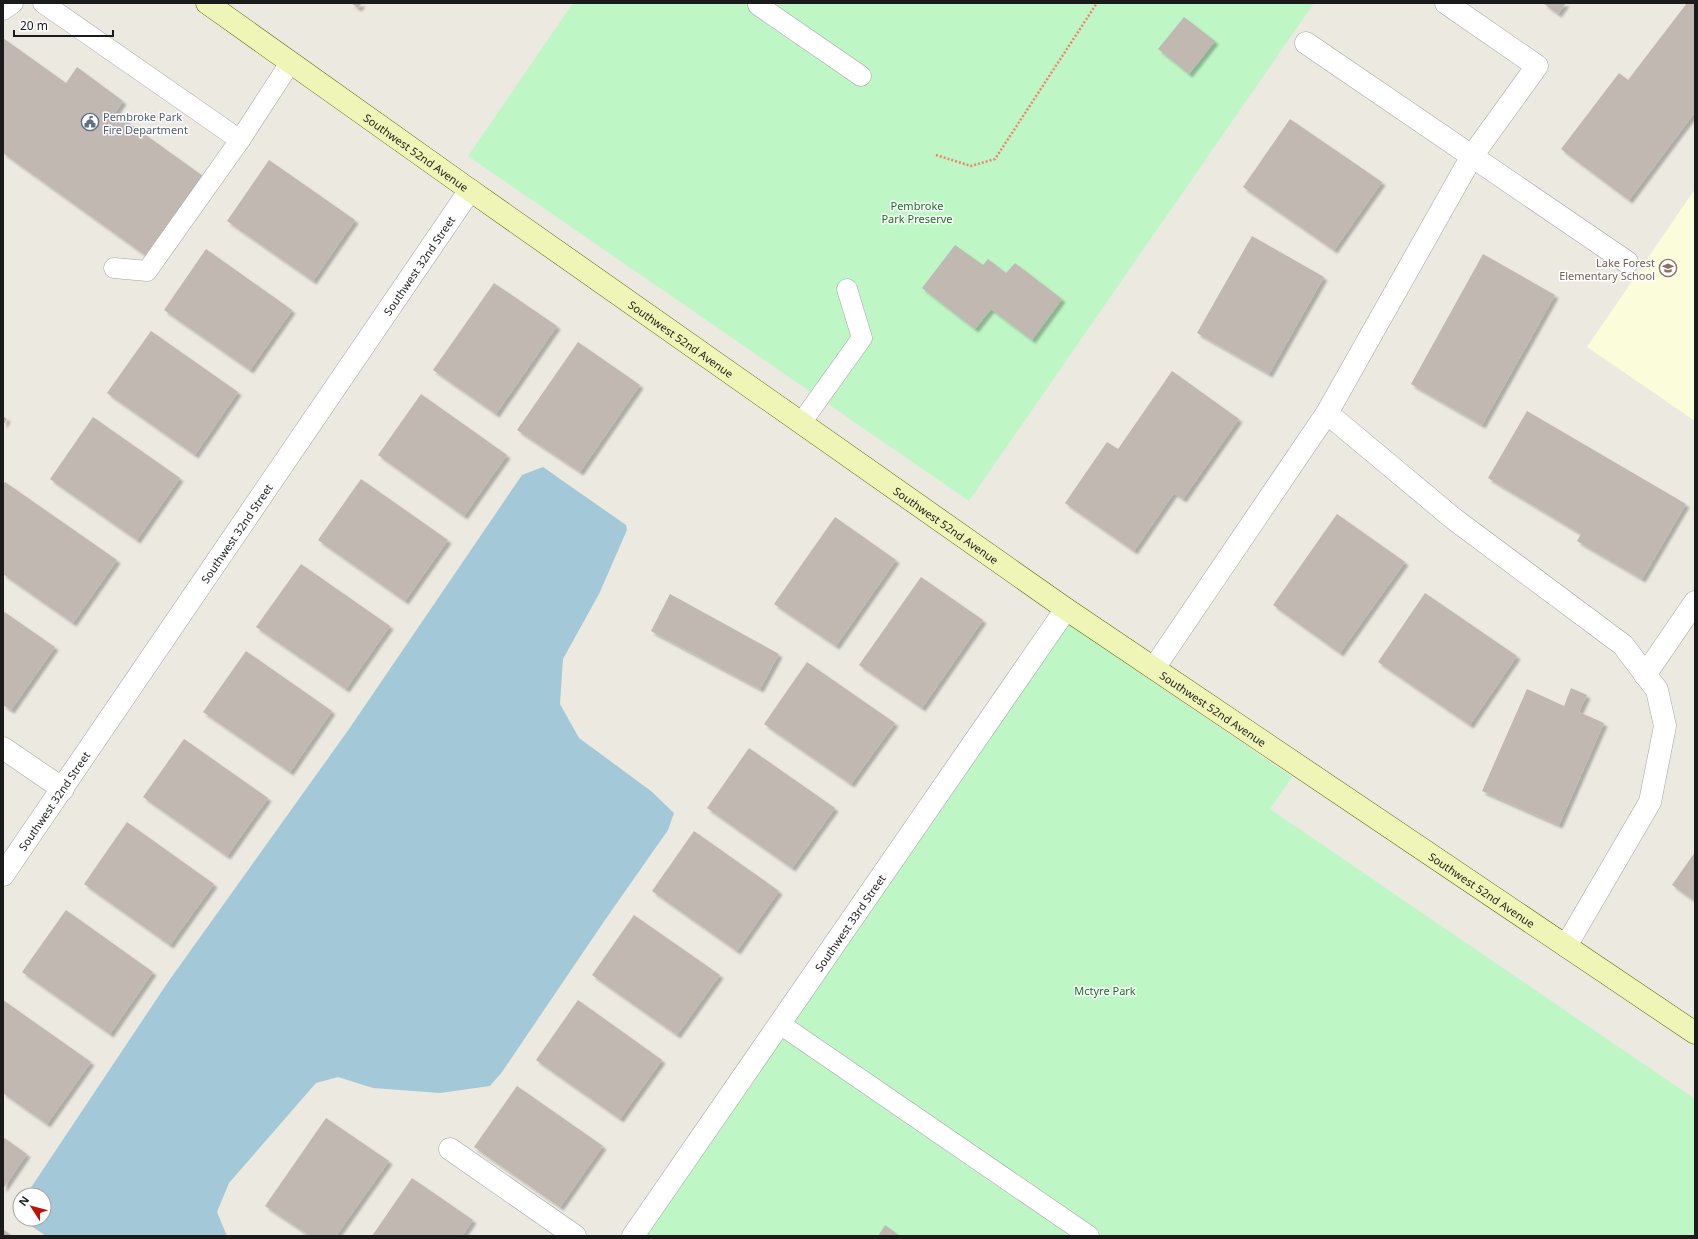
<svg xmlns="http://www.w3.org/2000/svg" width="1698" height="1239" font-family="'Noto Sans',sans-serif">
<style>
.education{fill:#fbfdda}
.park{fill:#bff6c6}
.water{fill:#a3c9d8}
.building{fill:#c0b8b1;filter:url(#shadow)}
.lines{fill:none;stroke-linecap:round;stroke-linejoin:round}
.lane-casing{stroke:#a2a2a2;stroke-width:21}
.street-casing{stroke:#a2a2a2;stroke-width:23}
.secondary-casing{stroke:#5b6a0a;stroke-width:23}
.path{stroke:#f2826d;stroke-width:2.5;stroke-dasharray:2 2;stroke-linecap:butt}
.lane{stroke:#fff;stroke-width:20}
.street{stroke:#fff;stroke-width:22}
.secondary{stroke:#eff5b6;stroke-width:22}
.labels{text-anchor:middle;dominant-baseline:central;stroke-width:3;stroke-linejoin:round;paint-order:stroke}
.service-label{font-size:11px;fill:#4e5e75;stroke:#fff;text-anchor:start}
.street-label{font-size:11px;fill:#1b1b1b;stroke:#fff}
.park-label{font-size:11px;fill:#11721e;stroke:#fff}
.education-label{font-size:11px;fill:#785e54;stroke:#fff;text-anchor:end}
</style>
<defs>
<filter id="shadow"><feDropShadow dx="3.5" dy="3.5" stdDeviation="1" flood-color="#0004"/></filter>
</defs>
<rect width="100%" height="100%" fill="#ece9e1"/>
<polygon class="education" points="1695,189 1695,421 1587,347"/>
<g class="park">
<polygon points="573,3 1314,3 969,501 468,156"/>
<polygon points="1061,619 1292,777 1270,809 1695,1099 1695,1236 637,1236"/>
</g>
<polygon class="water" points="543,467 626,525 627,530 599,594 563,659 560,704 579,738 651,791 674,813 668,830 605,920 502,1072 490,1086 440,1093 373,1088 338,1077 316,1083 229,1183 217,1212 227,1236 46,1236 21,1219 44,1219 44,1195 26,1195 168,982 349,729 522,475"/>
<g class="building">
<polygon points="351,3 362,3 358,8"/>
<polygon points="1543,3 1566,3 1558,14"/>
<polygon points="1687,3 1695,3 1695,112 1629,200 1561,149 1619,73 1628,80"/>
<polygon points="1184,17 1215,41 1189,74 1158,49"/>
<polygon points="3,38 66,83 77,67 123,101 115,113 203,176 145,255 3,153"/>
<polygon points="1290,119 1382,182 1334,250 1243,187"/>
<polygon points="269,160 355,220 313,281 227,221"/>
<polygon points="1252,236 1324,277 1269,374 1197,333"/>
<polygon points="955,245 983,265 988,259 1006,273 1015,263 1062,299 1032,340 991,309 975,329 922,288"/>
<polygon points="206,249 292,310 250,370 164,310"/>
<polygon points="1483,254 1555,295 1482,425 1411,384"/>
<polygon points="494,283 557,326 496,414 433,370"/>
<polygon points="151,331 238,392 195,455 107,393"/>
<polygon points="578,342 640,385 580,472 517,430"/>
<polygon points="1172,371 1239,419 1183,499 1174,493 1134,551 1065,503 1107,442 1118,449"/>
<polygon points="421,394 507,455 464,516 378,455"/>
<polygon points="1527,411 1686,504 1642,579 1577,541 1581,534 1488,478"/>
<polygon points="3,416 7,419 3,425"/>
<polygon points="93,417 180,478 137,540 50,479"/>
<polygon points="361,479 448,540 405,601 318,540"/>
<polygon points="5,482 117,560 73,623 3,574 3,484"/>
<polygon points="1337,514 1405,562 1340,653 1273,605"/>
<polygon points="835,517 896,560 836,646 774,604"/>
<polygon points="301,564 390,626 346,689 256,627"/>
<polygon points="921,577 983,620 922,708 859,665"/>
<polygon points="1425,593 1517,656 1470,725 1378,662"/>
<polygon points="670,594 779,654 760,689 651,631"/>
<polygon points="3,611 55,647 11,710 3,705"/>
<polygon points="246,651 332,711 290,772 203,712"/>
<polygon points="807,662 895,723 851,784 764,724"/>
<polygon points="1571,688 1587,695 1579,712 1604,723 1559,825 1482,791 1527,689 1564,706"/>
<polygon points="184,739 268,798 227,856 143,797"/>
<polygon points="749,748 835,808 792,868 707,808"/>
<polygon points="127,822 214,884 170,945 84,884"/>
<polygon points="694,831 779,891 737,951 652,891"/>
<polygon points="1695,852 1695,901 1672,885"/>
<polygon points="66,910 153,972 110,1034 22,972"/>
<polygon points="634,915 720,975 677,1035 592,975"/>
<polygon points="3,1000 91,1062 47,1124 3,1093"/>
<polygon points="578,1000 662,1060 620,1119 536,1060"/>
<polygon points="517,1086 603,1146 560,1207 474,1147"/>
<polygon points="326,1118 389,1161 336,1236 310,1236 265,1206"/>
<polygon points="3,1137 27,1154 3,1189"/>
<polygon points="412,1178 473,1220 462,1236 372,1236"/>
<polygon points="885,1225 900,1236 878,1236"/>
<polygon points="3,1229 12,1236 3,1236"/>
</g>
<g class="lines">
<defs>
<g id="lane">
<polyline points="43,3 240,140"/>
<polyline points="758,5 861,76"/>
<polyline points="3,10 13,3"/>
<polyline points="114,268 147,271 240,140 290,63"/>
<polyline points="801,423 862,338 847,289"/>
<polyline points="780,1024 1089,1236"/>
</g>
<g id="street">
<polyline points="1306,43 1627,262"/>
<polyline points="1327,413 1454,519 1623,645 1657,690 1665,726 1650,802 1566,946"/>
<polyline points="1154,668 1327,413 1472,156 1537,66 1446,3"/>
<polyline points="1645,675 1695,602"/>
<polyline points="3,748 63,789"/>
<path id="s1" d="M 3,875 L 470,190"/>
<polyline points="450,1149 575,1236"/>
<path id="s2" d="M 633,1236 L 1066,609"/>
</g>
<g id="secondary">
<path id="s3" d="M 207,3 L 470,190 L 1066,609 L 1695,1033"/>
</g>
</defs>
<use href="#lane" class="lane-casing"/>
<use href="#street" class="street-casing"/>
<use href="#secondary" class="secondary-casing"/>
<polyline class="path" points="936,155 971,166 995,159 1097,3"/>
<use href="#lane" class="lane"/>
<use href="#street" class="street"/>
<use href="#secondary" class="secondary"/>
</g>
<defs>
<symbol id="civic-ring" viewBox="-11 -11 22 22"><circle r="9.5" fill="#fff" stroke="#5c6f8a" stroke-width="1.5"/><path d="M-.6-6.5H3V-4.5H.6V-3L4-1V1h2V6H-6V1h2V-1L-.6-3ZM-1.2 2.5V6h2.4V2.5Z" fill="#5c6f8a"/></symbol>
<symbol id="school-ring" viewBox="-11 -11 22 22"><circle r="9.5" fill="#fff" stroke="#8d6e63" stroke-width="1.5"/><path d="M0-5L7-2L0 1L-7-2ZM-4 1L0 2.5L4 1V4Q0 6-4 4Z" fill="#8d6e63"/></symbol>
</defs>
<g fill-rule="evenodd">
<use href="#civic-ring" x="80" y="112" width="20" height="20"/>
<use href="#school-ring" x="1658" y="258" width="20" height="20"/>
</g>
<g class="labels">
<g class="service-label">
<text x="103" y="116">Pembroke Park<tspan x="103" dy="13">Fire Department</tspan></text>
</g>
<g class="street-label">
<text stroke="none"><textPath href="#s3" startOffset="257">Southwest 52nd Avenue</textPath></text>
<text stroke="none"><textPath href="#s1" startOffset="738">Southwest 32nd Street</textPath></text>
<text stroke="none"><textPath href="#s3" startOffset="581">Southwest 52nd Avenue</textPath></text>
<text stroke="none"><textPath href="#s3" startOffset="905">Southwest 52nd Avenue</textPath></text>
<text stroke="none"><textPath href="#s1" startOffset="414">Southwest 32nd Street</textPath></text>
<text stroke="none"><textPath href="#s3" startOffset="1229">Southwest 52nd Avenue</textPath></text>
<text stroke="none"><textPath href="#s1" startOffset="90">Southwest 32nd Street</textPath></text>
<text stroke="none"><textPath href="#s3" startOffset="1553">Southwest 52nd Avenue</textPath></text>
<text stroke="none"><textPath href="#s2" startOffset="381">Southwest 33rd Street</textPath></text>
</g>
<g class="park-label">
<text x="917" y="205">Pembroke<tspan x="917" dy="13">Park Preserve</tspan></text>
<text x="1105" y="990">Mctyre Park</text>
</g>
<g class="education-label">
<text x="1655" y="262">Lake Forest<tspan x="1655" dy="13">Elementary School</tspan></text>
</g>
</g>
<rect width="1698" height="1239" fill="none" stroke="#1b1b1b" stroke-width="8"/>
<g transform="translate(32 1207) rotate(306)"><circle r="19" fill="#ffffff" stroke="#a4a4a4"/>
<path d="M0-3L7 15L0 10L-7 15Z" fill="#bc140b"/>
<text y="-6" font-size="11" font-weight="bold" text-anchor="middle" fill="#1b1b1b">N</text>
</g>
<path d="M14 30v6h99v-6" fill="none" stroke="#1b1b1b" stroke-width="2"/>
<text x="20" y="30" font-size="12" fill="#1b1b1b" stroke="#ffffff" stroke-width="3" paint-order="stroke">20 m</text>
</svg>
